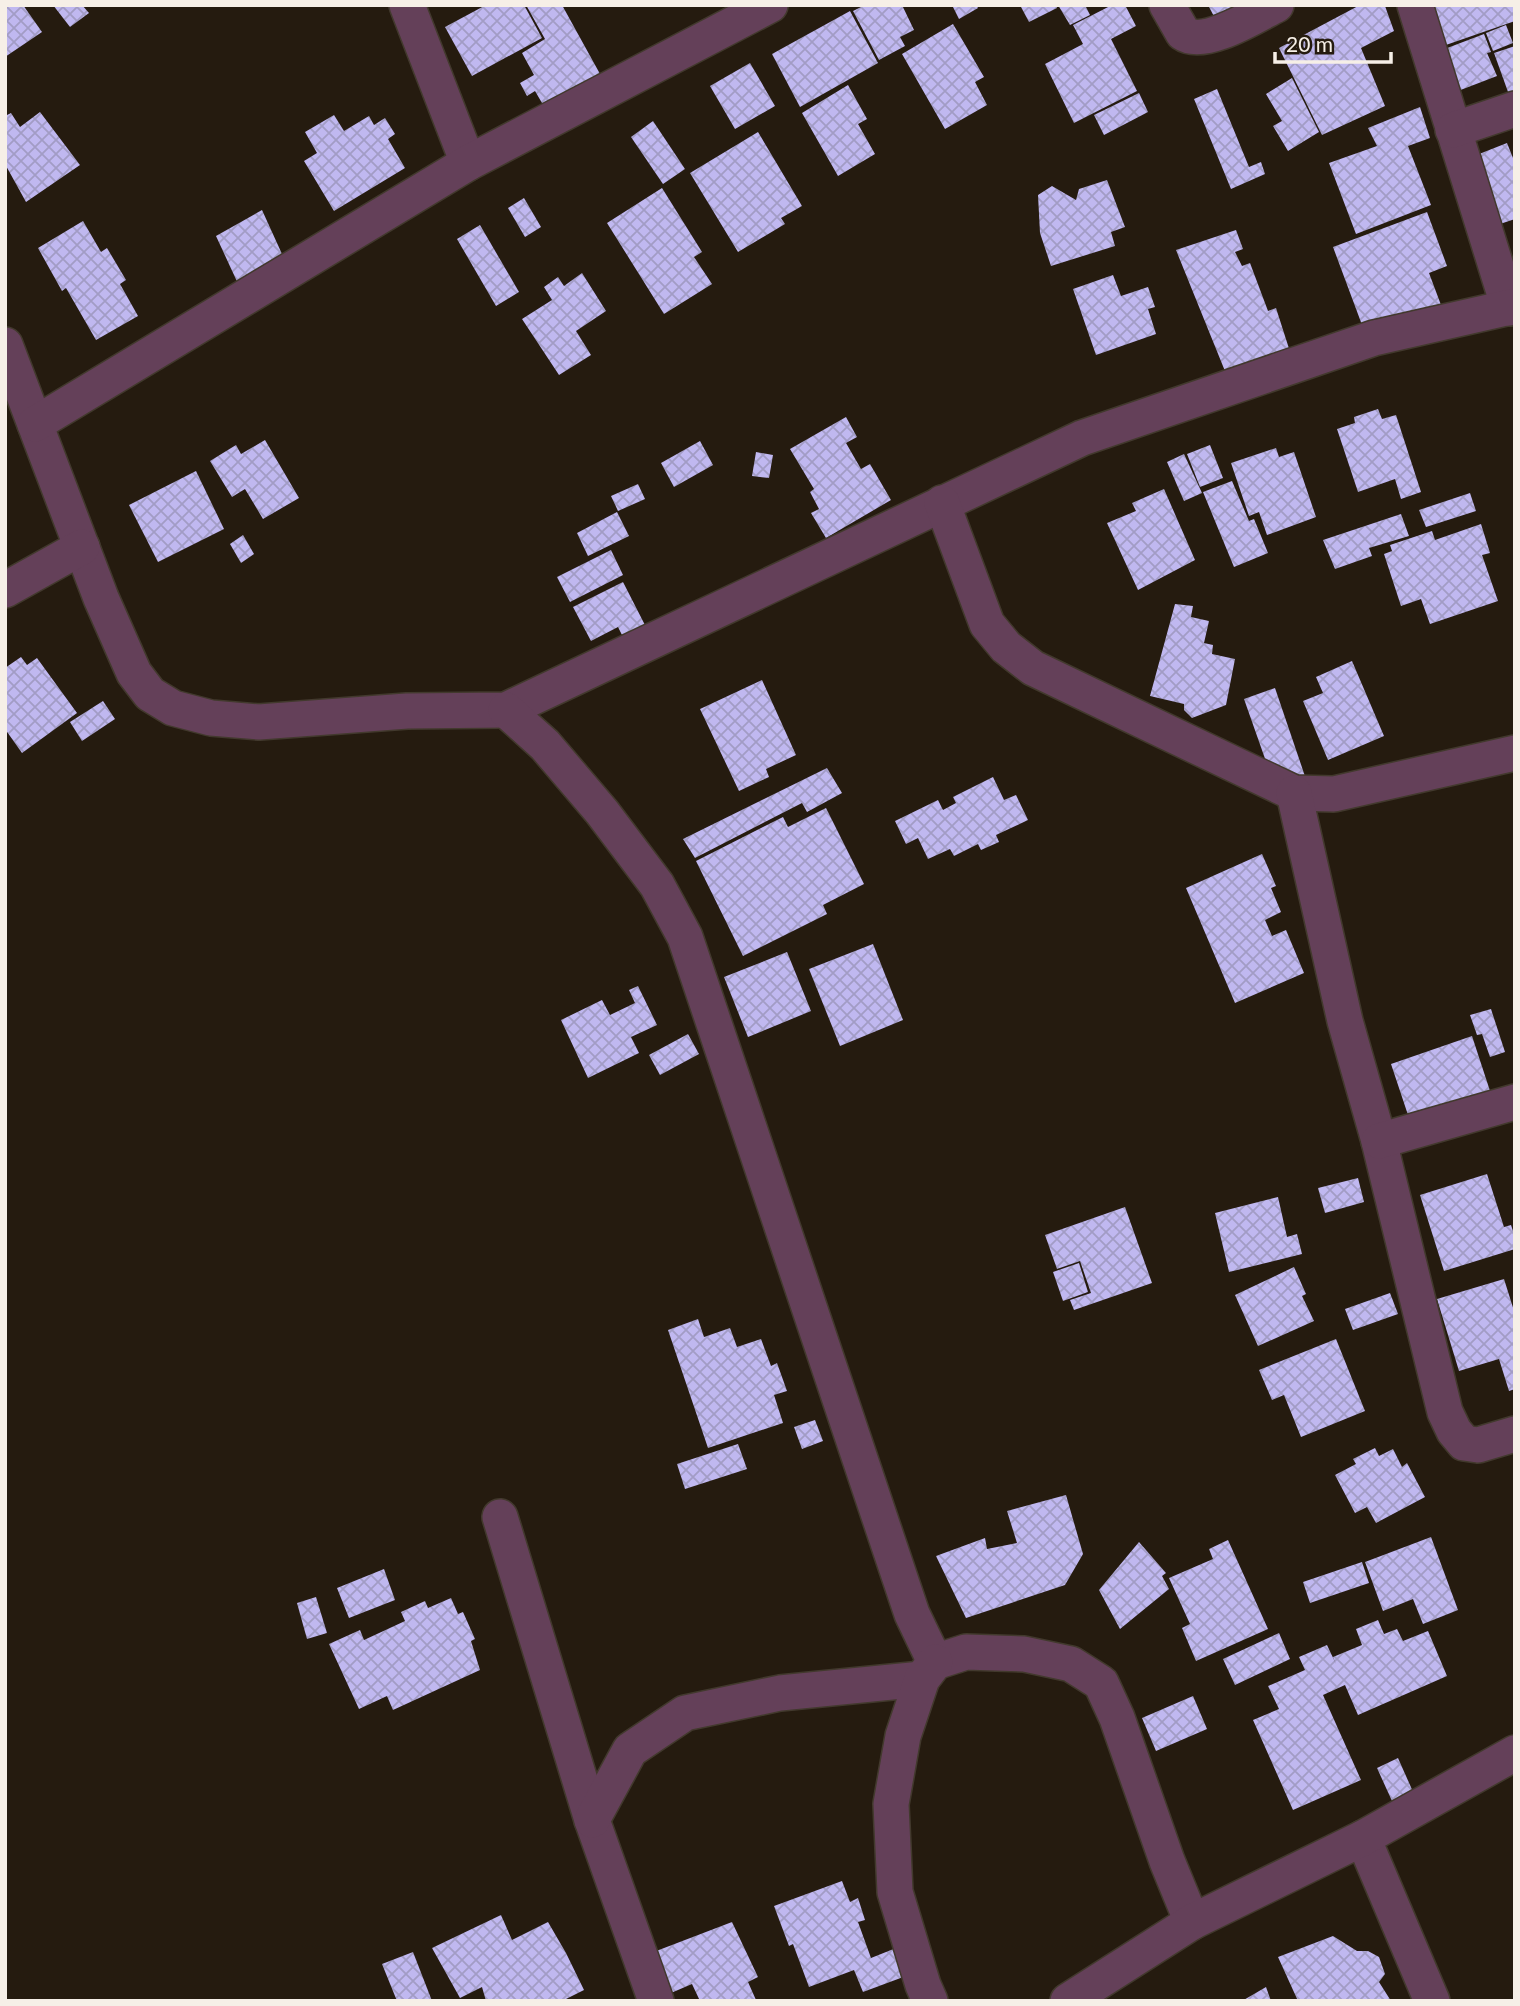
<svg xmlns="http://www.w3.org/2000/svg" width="1520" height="2006" font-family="Lato,sans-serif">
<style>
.building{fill:url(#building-cross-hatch)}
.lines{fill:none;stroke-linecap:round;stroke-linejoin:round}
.street-casing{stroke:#42392d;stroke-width:38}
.street{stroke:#644059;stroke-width:35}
</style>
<defs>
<pattern id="building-cross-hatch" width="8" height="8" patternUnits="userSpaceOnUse" patternTransform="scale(1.75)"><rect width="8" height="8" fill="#c0b8f0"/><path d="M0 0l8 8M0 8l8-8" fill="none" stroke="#a29cc5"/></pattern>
</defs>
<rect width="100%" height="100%" fill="#251b0f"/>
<g class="building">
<polygon points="5,5 23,5 42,32 5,57"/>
<polygon points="53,5 82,5 89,13 70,27"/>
<polygon points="486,5 524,5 542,38 472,76 445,27"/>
<polygon points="526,5 562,5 605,83 549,115 535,91 527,96 520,83 534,75 522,53 545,39"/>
<polygon points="865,5 902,5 914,30 900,37 905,46 879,60 853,11"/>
<polygon points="952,5 976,5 978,8 959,19"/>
<polygon points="1020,5 1056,5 1057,8 1029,22"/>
<polygon points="1058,5 1085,5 1090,15 1070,25"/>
<polygon points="1112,5 1125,5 1136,26 1111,39 1137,91 1074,123 1045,64 1083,44 1073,25"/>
<polygon points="1208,5 1253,5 1218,24"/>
<polygon points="1360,5 1385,6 1394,31 1361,48 1385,106 1322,135 1279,48"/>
<polygon points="1429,5 1515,5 1515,21 1443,46"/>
<polygon points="850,11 878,63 800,107 772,54"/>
<polygon points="953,24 984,77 975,82 987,105 945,129 902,54"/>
<polygon points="1506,25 1513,43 1493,51 1486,33"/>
<polygon points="1484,34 1491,52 1487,53 1497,76 1458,91 1442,50"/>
<polygon points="1515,46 1515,102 1512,103 1494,53"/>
<polygon points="750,63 775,106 735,129 710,86"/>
<polygon points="1292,78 1319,132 1288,151 1273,126 1282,121 1266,94"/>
<polygon points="848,85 867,119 858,124 875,154 838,176 802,113"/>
<polygon points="1217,89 1249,167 1261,162 1265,174 1231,189 1194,99"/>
<polygon points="1139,93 1148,112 1104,135 1094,115"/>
<polygon points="1420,107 1430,138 1408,146 1431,205 1356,234 1329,163 1377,146 1368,128"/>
<polygon points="40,112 80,165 26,202 5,164 5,116 11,113 20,127"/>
<polygon points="334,115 344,131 369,116 374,125 385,118 395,134 388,139 405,168 334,211 304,161 317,153 305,132"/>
<polygon points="653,121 685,169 663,184 631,137"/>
<polygon points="758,132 802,206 781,218 785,224 738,252 690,173"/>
<polygon points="1507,143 1515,163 1515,219 1500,224 1474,156"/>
<polygon points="1107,180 1125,227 1111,232 1115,246 1051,266 1040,233 1038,195 1052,186 1076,200 1079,189"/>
<polygon points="662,188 702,252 694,257 712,284 664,314 607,223"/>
<polygon points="524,198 541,227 525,237 508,208"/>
<polygon points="262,210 287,265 240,288 216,236"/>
<polygon points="1427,212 1447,266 1429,273 1441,305 1365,333 1333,247"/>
<polygon points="83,221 101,252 107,248 126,280 120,284 138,316 96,340 66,288 62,291 38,248"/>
<polygon points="480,225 519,292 496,306 457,239"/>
<polygon points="1236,230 1243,249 1235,252 1242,266 1250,263 1268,311 1276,308 1293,361 1229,381 1176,250"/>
<polygon points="582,273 606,311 576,331 591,355 559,375 522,319 552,300 544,287 558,277 564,286"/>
<polygon points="1113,275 1121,296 1148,287 1155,307 1148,309 1156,334 1096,355 1073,289"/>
<polygon points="1378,409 1382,419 1396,415 1421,492 1401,499 1395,479 1358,492 1337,429 1355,423 1354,417"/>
<polygon points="846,417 857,437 846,443 861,469 870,464 891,500 826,538 811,513 819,509 810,492 814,489 790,449"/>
<polygon points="265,440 299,498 263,519 245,489 232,497 210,461 236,445 241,454"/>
<polygon points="700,441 713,465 674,487 661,463"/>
<polygon points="1210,445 1223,478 1200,487 1187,454"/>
<polygon points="1276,448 1279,457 1294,452 1316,517 1267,535 1259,512 1249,516 1231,463"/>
<polygon points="756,452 773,455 769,478 752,476"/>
<polygon points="1184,454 1202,493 1184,501 1167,462"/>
<polygon points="196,471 224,529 158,562 129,505"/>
<polygon points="1232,481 1249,521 1254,519 1268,553 1234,567 1203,492"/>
<polygon points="638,484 645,499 618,511 611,496"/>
<polygon points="1164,489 1195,560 1138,590 1107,523 1136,511 1132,503"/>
<polygon points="1470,493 1476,511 1426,527 1419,510"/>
<polygon points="617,512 629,536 588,556 577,533"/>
<polygon points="1401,514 1409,536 1369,548 1372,556 1335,569 1323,540"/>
<polygon points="1481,524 1490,553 1482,555 1498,601 1430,624 1421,599 1401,606 1384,554 1392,551 1390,545 1432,531 1435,540"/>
<polygon points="243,535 254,554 241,563 230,544"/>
<polygon points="611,550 623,575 570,602 557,577"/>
<polygon points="623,582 647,629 625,641 618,627 591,641 573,607"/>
<polygon points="1175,604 1193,606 1191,617 1209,621 1204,643 1213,645 1212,654 1235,659 1226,705 1192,718 1184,710 1184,704 1150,696"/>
<polygon points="21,657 27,665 37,658 77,713 22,753 5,729 5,668"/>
<polygon points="1352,661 1384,736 1328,760 1303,701 1323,693 1316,677"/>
<polygon points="762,680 796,755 766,769 769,777 739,791 700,709"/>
<polygon points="1275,688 1309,788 1269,770 1244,699"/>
<polygon points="103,701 115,719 82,741 70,722"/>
<polygon points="827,768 842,793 807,812 802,803 695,858 683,839"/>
<polygon points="993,777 1004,800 1016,795 1028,820 996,835 999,842 981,850 978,844 954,856 950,849 928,859 918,838 906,844 895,821 938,800 943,810 956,803 953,797"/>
<polygon points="826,808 864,884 823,905 827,914 743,956 696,861 783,817 788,827"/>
<polygon points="1262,854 1276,886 1271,888 1281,912 1265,920 1272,936 1286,930 1304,973 1235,1003 1186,888"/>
<polygon points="873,944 903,1020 840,1046 809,969"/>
<polygon points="787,952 811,1011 748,1037 724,977"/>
<polygon points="638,986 657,1025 631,1037 639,1053 588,1078 561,1020 602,1000 610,1015 635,1003 629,990"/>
<polygon points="1491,1009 1505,1052 1490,1057 1482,1034 1477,1035 1470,1015"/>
<polygon points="688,1034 699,1054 660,1075 649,1055"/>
<polygon points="1472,1036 1492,1097 1411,1124 1391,1064"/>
<polygon points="1487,1174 1504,1227 1511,1225 1515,1237 1515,1249 1444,1271 1420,1195"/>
<polygon points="1358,1178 1364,1202 1325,1213 1318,1188"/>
<polygon points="1278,1197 1287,1237 1297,1234 1302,1254 1229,1272 1215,1213"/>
<polygon points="1125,1207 1152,1283 1074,1310 1070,1300 1091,1293 1080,1261 1057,1269 1045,1235"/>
<polygon points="1079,1263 1088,1292 1063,1301 1053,1272"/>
<polygon points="1294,1267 1306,1294 1302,1296 1314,1321 1258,1346 1235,1295"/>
<polygon points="1504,1279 1515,1314 1515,1389 1509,1391 1499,1359 1459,1371 1437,1299"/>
<polygon points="1390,1293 1398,1314 1353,1330 1345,1309"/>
<polygon points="698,1319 704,1337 730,1328 737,1347 761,1339 771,1366 777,1363 787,1391 774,1395 783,1423 708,1448 668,1330"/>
<polygon points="1336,1339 1365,1411 1301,1437 1284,1395 1272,1400 1259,1370"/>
<polygon points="815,1420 823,1441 802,1449 794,1427"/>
<polygon points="738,1444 747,1469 685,1489 677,1464"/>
<polygon points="1375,1448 1379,1456 1393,1449 1402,1467 1407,1463 1425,1497 1376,1523 1367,1507 1355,1513 1335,1475 1356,1464 1353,1459"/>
<polygon points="1066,1495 1083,1554 1065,1585 966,1618 936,1556 985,1538 987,1549 1017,1543 1007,1511"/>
<polygon points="1431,1537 1458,1610 1423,1624 1413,1599 1383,1611 1365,1562"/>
<polygon points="1228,1540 1268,1629 1196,1661 1182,1628 1190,1624 1169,1578 1213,1559 1209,1549"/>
<polygon points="1139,1542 1166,1573 1162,1576 1169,1589 1120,1629 1099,1590"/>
<polygon points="1362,1562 1369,1583 1310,1603 1303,1582"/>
<polygon points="384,1569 395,1600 349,1618 337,1588"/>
<polygon points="316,1597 327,1633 307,1639 297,1603"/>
<polygon points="451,1598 458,1614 463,1612 475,1639 471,1641 480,1670 393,1710 387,1696 359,1709 329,1644 360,1630 364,1640 405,1621 401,1612 425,1601 428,1608"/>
<polygon points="1378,1620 1384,1634 1397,1629 1403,1641 1428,1631 1447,1676 1358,1715 1345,1685 1323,1695 1361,1780 1293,1810 1253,1720 1279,1709 1268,1686 1305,1670 1299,1657 1327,1645 1336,1664 1333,1657 1362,1645 1356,1629"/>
<polygon points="1279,1633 1290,1659 1235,1685 1223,1659"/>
<polygon points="1193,1696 1207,1729 1156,1751 1142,1718"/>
<polygon points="1398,1758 1418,1803 1397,1812 1377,1768"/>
<polygon points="842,1881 850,1902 858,1898 865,1920 858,1922 871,1958 896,1948 906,1976 863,1992 854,1970 809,1987 793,1944 789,1946 774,1906"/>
<polygon points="501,1915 512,1940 548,1922 566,1953 584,1990 562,2001 486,2001 482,1987 460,1998 432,1948"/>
<polygon points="732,1922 758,1977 748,1982 756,2000 700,2001 692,1984 671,1993 651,1953"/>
<polygon points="1333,1936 1357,1951 1368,1951 1379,1957 1385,1974 1379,1982 1391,2001 1298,2001 1278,1957"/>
<polygon points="413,1952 432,2001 397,2001 382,1964"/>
<polygon points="1266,1987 1271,2001 1242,2001"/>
</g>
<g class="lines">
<defs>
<g id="street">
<polyline points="407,5 468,163"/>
<path d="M 1167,5 L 1183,33 C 1204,48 1256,15 1276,5"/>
<polyline points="1415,5 1509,308"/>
<polyline points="1453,130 1515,109"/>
<polyline points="5,345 101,598 134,673 150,694 173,708 211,718 259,722 407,711 506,710 1082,438 1374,338 1515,306"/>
<polyline points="35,424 468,163 770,5"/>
<polyline points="942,503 987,624 1006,647 1033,668 1294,793 1334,794 1515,753"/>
<polyline points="5,590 82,547"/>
<polyline points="506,710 545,745 602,812 657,885 685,937 912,1614 935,1662 966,1652 1024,1654 1071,1664 1101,1683 1117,1718 1167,1861 1192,1922"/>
<polyline points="1294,793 1345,1021 1379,1141 1445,1412 1454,1431 1464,1443 1478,1445 1515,1434"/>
<polyline points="1379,1141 1515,1102"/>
<polyline points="500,1517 592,1820 656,2001"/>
<polyline points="592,1820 630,1750 685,1713 780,1693 922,1679"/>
<polyline points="1363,1838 1432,2001"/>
<polyline points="930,2001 923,1985 895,1892 891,1804 903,1736 922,1679 935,1662"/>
<polyline points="1068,2001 1192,1922 1363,1838 1515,1753"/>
</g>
</defs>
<use href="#street" class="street-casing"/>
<use href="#street" class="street"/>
</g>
<rect width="1520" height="2006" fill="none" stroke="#f6efe7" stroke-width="14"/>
<path d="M1275 52v10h116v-10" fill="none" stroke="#f6efe7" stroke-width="3.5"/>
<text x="1286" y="52" font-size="21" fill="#f6efe7" stroke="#251b0f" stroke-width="5" paint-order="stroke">20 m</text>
</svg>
